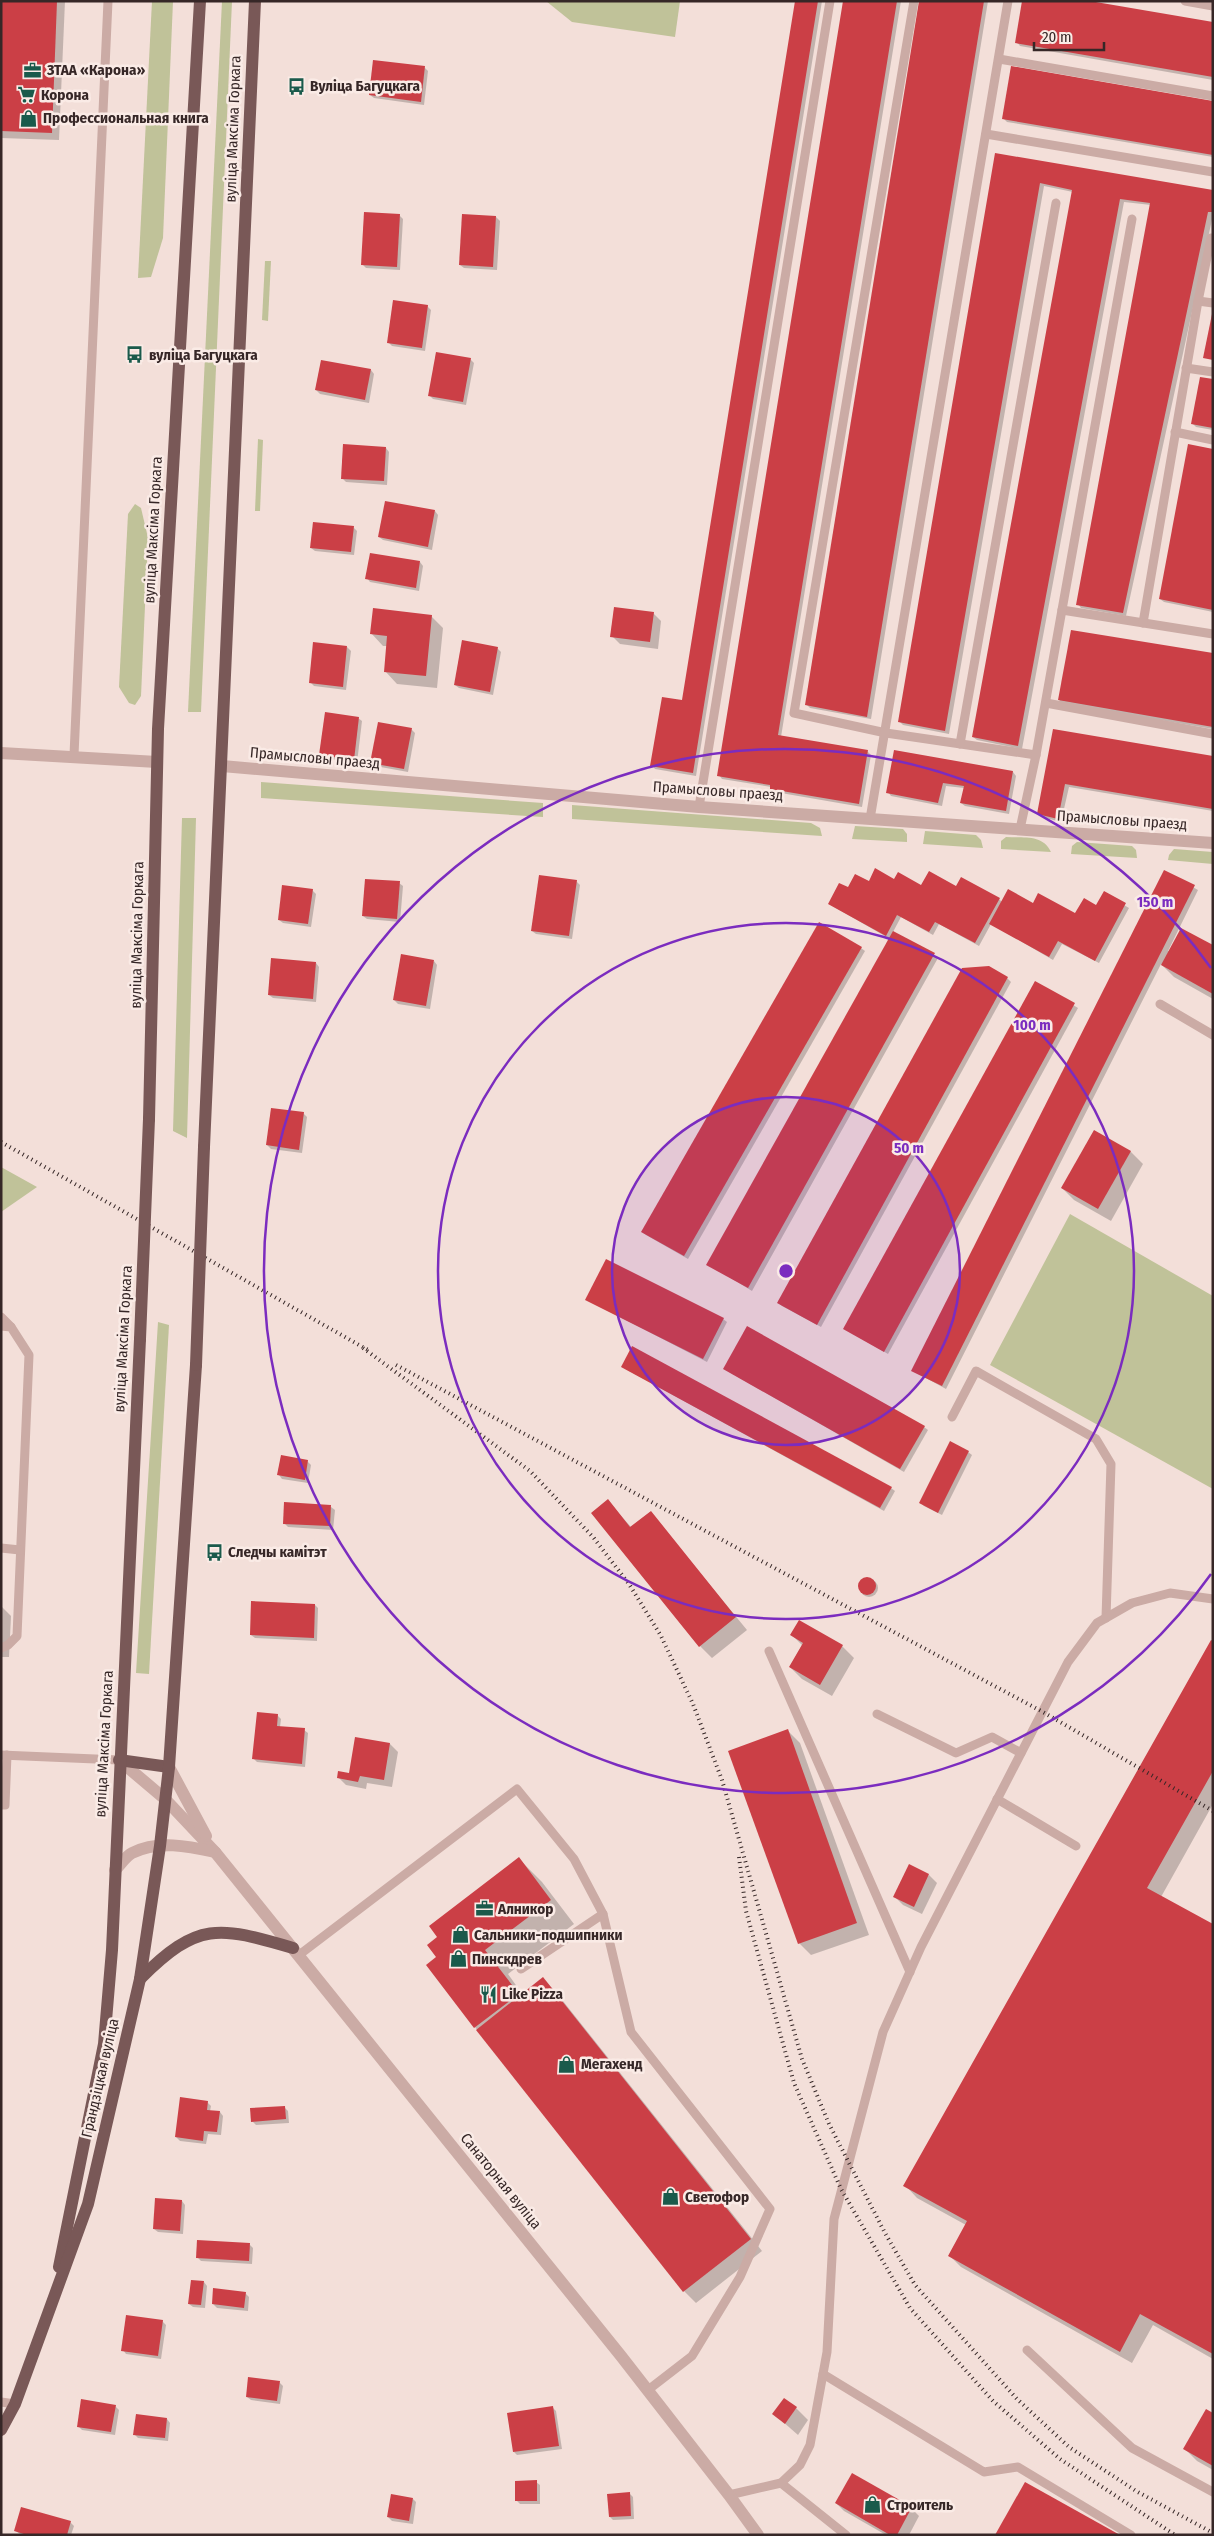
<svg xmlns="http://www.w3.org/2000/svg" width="1214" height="2536" font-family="'Fira Sans Condensed',sans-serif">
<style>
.green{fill:#c0c299}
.shadow{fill:#0003}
.building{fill:#cb3f46}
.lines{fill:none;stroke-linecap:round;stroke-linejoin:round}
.service{stroke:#cbaba5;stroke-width:9}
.minor{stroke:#cbaba5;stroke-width:12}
.tertiary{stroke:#cbaba5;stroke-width:12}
.primary{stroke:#795857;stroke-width:12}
.rail{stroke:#362727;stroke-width:4;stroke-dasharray:1 4;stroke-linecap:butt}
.primary-bridge{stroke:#795857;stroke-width:12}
.ring{fill:none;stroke:#7b2cbf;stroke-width:2.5}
.labels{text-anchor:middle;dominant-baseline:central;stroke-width:5;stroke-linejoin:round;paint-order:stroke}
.poi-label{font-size:15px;font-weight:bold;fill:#362727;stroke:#faebe6;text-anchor:start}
.street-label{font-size:15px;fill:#362727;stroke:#faebe6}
.centre{fill:#7b2cbf;stroke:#faebe6;stroke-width:2.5}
.ring-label{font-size:15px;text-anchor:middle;font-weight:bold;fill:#7b2cbf;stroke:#faebe6;stroke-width:5;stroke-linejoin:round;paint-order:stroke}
</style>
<rect width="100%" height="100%" fill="#f3dfd9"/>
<g class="green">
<polygon points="152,1 173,1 163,238 151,277 138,278"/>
<polygon points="222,1 232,1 201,712 188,712"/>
<polygon points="546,1 680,1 675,37 572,22"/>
<polygon points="265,261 271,261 268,321 262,320"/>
<polygon points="258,439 263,440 260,511 255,511"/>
<polygon points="135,504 141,508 148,538 141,696 135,705 129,703 119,687 128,514"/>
<polygon points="261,782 543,803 543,817 261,798"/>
<polygon points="572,805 811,823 820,828 822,836 572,819"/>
<polygon points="182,818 196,818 187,1138 173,1131"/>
<polygon points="855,826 903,829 907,834 907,842 852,839"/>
<polygon points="925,831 976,835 981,840 983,848 923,844"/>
<path d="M 1006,837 C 1023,838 1043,834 1051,852 L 1001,849 L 1001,841 Z"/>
<polygon points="1077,842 1132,846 1136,850 1137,858 1071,854 1072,846"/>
<polygon points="1174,849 1213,852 1213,864 1168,860 1169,855"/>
<polygon points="1,1167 37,1187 1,1212"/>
<polygon points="1070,1214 1213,1296 1213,1489 990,1365"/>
<polygon points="158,1322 169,1325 149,1674 136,1673"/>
</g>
<g class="shadow">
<polygon points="1,1 65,1 59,140 1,138"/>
<polygon points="796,1 822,1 696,776 655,769 652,765 683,701"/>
<polygon points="845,1 901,1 781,737 867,751 871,755 862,807 775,792 771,787 722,779 719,775"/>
<polygon points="920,1 988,1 871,719 810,708 806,704"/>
<polygon points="1213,23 1213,80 1020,46 1017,42"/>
<polygon points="424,67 428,71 424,105 374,98 370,95"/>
<polygon points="1213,102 1213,157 1007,122 1003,118"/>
<polygon points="996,155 1213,192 1213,215 1126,616 1081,608 1078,604 1151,205 1124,202 1022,749 977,740 973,737 1073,192 1044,186 949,734 903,725 900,722"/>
<polygon points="399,215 403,219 400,270 366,268 363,265"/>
<polygon points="496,217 500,221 497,270 464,268 460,265"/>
<polygon points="427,306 431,310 425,351 392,346 389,343"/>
<polygon points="470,359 474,363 466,405 433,399 430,396"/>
<polygon points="371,370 374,374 369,403 320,394 316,390"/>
<polygon points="1213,381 1213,430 1196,427 1192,423"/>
<polygon points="386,448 389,452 387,485 346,482 342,478"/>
<polygon points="1213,451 1213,612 1164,602 1160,599"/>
<polygon points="435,511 438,515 432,550 383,540 379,537"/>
<polygon points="353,527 357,531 354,555 315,551 311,548"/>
<polygon points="420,562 423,566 419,591 370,582 367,578"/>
<polygon points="653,613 661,621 658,649 620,644 612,636"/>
<polygon points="431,616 443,628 437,688 397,684 385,671 388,646 383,646 371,633"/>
<polygon points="347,647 351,651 346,690 314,686 310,682"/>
<polygon points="497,648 501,652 493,695 459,688 455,685"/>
<polygon points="1213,654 1213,729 1063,704 1059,700"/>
<polygon points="358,718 362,721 357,763 324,758 321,755"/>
<polygon points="411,729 415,733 408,772 375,766 372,763"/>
<polygon points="1054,731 1213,757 1213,811 1069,787 1061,822 1042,817 1038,814"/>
<polygon points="895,752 1013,772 1016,776 1009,814 965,806 961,803 964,788 946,786 942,806 891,796 888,792"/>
<polygon points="1165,871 1198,890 1168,951 1213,947 1213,999 1174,977 1161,964 946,1389 913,1371"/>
<polygon points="895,880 922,886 957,888 999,899 1002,902 1034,904 1076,915 1096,907 1104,893 1129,908 1099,963 1062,944 1053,960 991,924 979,946 939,924 933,935 901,917 893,932 938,958 752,1291 708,1264 890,939 829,904 848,889 869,883"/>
<polygon points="576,881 580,885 572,939 536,934 532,931"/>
<polygon points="399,883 403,886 400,922 367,919 363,916"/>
<polygon points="312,890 316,894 311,927 283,923 279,920"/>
<polygon points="861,948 865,951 688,1259 646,1235 643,1232"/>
<polygon points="434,961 437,965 430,1009 398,1004 394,1000"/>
<polygon points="316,963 319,967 316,1002 273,998 269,995"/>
<polygon points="1007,978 1011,982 821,1327 782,1306 778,1302"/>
<polygon points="1035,982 1078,1008 888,1354 845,1329"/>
<polygon points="303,1113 307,1117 302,1153 271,1149 267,1145"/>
<polygon points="1094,1131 1131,1152 1143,1164 1111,1221 1074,1200 1062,1188"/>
<polygon points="587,1300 723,1319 727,1322 707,1362"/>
<polygon points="622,1367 891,1488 895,1491 884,1511"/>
<polygon points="724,1369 924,1427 928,1430 904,1472"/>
<polygon points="968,1452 972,1455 942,1515 924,1506 921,1503"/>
<polygon points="307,1461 311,1465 308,1483 282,1479 279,1475"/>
<polygon points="608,1501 631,1527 650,1512 747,1630 712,1658 700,1646"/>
<polygon points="331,1507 335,1510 333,1530 288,1527 284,1523"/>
<circle cx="869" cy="1588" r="9"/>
<polygon points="315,1605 318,1608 317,1641 255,1638 251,1635"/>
<polygon points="1,1606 11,1616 9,1657 1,1657"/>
<polygon points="792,1635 842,1646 854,1658 832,1696 802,1679 790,1667 802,1645"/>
<polygon points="1213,1642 1213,1804 1161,1897 1213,1926 1213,2359 1153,2325 1132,2363 961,2267 949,2255 966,2225 917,2198 905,2185"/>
<polygon points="277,1715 281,1719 280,1727 304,1730 308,1733 305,1767 257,1762 253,1758"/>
<polygon points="788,1731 800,1743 869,1935 811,1955 799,1943"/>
<polygon points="356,1738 390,1744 398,1752 392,1787 367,1783 366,1789 346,1785 338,1777 350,1774"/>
<polygon points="519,1859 542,1882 574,1924 508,1974 523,1995 543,1979 555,1991 762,2251 696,2303 684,2291 475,2027 438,1957"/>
<polygon points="929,1875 937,1883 922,1914 903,1905 895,1897"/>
<polygon points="207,2102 211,2106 210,2111 220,2112 223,2116 221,2135 208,2134 206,2144 180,2141 176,2137"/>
<polygon points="284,2107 288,2111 289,2123 256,2125 252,2121"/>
<polygon points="182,2201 185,2205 183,2234 158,2232 154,2229"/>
<polygon points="250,2245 253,2248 252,2264 201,2261 197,2257"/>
<polygon points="204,2282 207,2286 205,2308 193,2307 189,2304"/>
<polygon points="245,2293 249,2297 248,2311 217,2308 213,2304"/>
<polygon points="162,2321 166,2325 161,2359 126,2354 123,2350"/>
<polygon points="279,2382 283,2386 280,2404 251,2400 247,2397"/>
<polygon points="115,2406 119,2410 115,2435 82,2430 78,2426"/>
<polygon points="553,2408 556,2411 562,2449 517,2455 514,2452"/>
<polygon points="796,2408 808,2420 798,2435 774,2414"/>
<polygon points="1213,2414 1213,2470 1197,2461 1185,2449"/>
<polygon points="167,2419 170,2423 168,2441 138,2438 134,2434"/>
<polygon points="852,2475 911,2508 919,2516 909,2535 886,2535 844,2511 836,2503"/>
<polygon points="536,2482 540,2485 540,2504 520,2504 516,2500"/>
<polygon points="629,2493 633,2497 634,2519 613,2520 610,2517"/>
<polygon points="413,2499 416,2502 413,2524 392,2521 388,2517"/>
<polygon points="70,2522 74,2526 71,2535 21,2535 16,2531"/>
</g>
<g class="building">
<polygon points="1,1 57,1 52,133 1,131"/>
<polygon points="795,1 818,1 693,773 650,766 662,697 682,700"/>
<polygon points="843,1 897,1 778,735 868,750 859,804 770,789 770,785 717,776"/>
<polygon points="919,1 984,1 867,717 805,705"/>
<polygon points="1022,1 1090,1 1213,22 1213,77 1015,43"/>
<polygon points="373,60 425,66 421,102 369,95"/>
<polygon points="1011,66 1213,101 1213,155 1002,119"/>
<polygon points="995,153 1213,190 1213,212 1208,212 1123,613 1076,605 1150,203 1120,199 1018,746 972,737 1072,190 1040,183 945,731 898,722"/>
<polygon points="364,212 400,214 397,267 361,265"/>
<polygon points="462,214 496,216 493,267 459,265"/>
<polygon points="393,300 428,305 422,348 387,343"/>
<polygon points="1212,314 1213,314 1213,360 1203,358"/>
<polygon points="436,352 471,358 463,402 428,396"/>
<polygon points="321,360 371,369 365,400 315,390"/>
<polygon points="1200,377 1213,379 1213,428 1191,424"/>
<polygon points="343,444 386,447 384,481 341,479"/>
<polygon points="1188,444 1213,449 1213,610 1159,599"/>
<polygon points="385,501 435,510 428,547 378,537"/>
<polygon points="313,522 354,526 351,552 310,548"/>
<polygon points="370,553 420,561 416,588 365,579"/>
<polygon points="614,607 654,612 650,642 610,637"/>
<polygon points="373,608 432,615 426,676 384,672 387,636 370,634"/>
<polygon points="1071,630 1213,653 1213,727 1058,700"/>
<polygon points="462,640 498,647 490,692 454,685"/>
<polygon points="313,642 347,646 343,687 309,683"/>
<polygon points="325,712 359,717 354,760 319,755"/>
<polygon points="378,722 412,728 404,769 370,763"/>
<polygon points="1053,729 1213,756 1213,809 1065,784 1058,819 1037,814"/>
<polygon points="894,750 1013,771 1006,811 960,803 964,786 943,783 938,803 886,793"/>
<polygon points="875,868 894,879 898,872 921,885 929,871 956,886 961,877 1000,898 975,943 935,922 929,932 897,915 886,936 828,904 839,883 848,887 855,874 869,881"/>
<polygon points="1164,870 1195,885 942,1386 911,1371"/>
<polygon points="539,875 577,880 569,936 531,931"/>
<polygon points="365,879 400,881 397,919 362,916"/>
<polygon points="282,885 313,889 308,924 278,920"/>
<polygon points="1008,889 1033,903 1038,893 1075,913 1084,898 1096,905 1104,891 1126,903 1095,961 1058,941 1049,957 989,924"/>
<polygon points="819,922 862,947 684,1256 641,1232"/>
<polygon points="1181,928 1213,945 1213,994 1161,965"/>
<polygon points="893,931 935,953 748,1288 706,1265"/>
<polygon points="401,954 434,960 426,1006 393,1000"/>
<polygon points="271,958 316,962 313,999 268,995"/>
<polygon points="989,966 1008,977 817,1325 777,1303 962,968"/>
<polygon points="1035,981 1075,1003 884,1352 843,1329"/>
<polygon points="271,1108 304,1112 299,1150 266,1145"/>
<polygon points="1094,1130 1131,1151 1098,1209 1061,1188"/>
<polygon points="606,1259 724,1318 703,1359 585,1300"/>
<polygon points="747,1326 925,1426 900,1469 723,1369"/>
<polygon points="632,1346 892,1487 880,1508 621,1367"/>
<polygon points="950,1441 969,1451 938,1513 919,1503"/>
<polygon points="281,1455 308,1460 305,1480 277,1475"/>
<polygon points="608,1499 630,1527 651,1511 736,1617 699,1647 591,1513"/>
<polygon points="284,1502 331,1505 330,1526 283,1524"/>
<circle cx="867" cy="1586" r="9"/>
<polygon points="251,1601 315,1604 314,1638 250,1635"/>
<polygon points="799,1620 843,1645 820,1685 789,1667 803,1643 790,1635"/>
<polygon points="1211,1640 1213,1641 1213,1771 1147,1888 1213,1924 1213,2354 1140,2314 1120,2352 948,2256 967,2221 903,2186"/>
<polygon points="257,1712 278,1714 277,1726 305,1728 302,1764 252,1759"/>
<polygon points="788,1729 857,1923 798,1944 728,1751"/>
<polygon points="355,1737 390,1743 384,1780 360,1776 358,1782 337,1778 338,1771 349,1773"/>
<polygon points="519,1857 551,1900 485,1950 519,1994 474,2028 426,1965 436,1957 427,1945 437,1937 429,1926"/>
<polygon points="909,1864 929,1874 914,1907 893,1897"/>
<polygon points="543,1977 751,2239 683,2292 476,2030"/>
<polygon points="180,2097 208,2101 207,2110 220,2111 217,2132 204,2131 203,2141 175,2137"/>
<polygon points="285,2106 286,2119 251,2122 250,2108"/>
<polygon points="155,2198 182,2200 180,2231 153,2229"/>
<polygon points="197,2240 250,2243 249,2261 196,2258"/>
<polygon points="191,2280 204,2281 201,2305 188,2304"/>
<polygon points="213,2288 246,2292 244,2308 212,2304"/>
<polygon points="126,2315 163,2320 158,2356 121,2351"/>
<polygon points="248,2377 280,2381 277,2401 246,2397"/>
<polygon points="784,2398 797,2407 785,2424 772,2414"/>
<polygon points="81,2399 116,2405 111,2432 77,2427"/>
<polygon points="553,2406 559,2446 513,2452 507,2413"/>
<polygon points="1206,2409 1213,2413 1213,2466 1183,2449"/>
<polygon points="136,2414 167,2418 165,2438 133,2435"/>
<polygon points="852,2473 912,2507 897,2535 890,2535 835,2503"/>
<polygon points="537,2480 537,2501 515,2501 515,2481"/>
<polygon points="1025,2482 1120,2535 995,2535"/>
<polygon points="630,2492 631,2516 609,2517 607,2494"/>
<polygon points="391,2494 413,2498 409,2521 387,2517"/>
<polygon points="21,2507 71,2521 67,2535 27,2535 14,2531"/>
</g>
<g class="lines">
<g class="service">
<polyline points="914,1 794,713 886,733 1036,755"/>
<polyline points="1185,1 1213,6"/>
<polyline points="999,59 1213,96"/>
<polyline points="986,134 1213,172"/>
<polyline points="1198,301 1213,303"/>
<polyline points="1186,368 1213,372"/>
<polyline points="1175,432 1213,440"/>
<polyline points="1062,610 1213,634"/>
<polyline points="1143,623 1198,301 1211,238 1213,238"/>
<polyline points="1046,703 1213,734"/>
<polyline points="960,744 1056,203"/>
<polyline points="74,755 108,1"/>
<polyline points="699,807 830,1"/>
<polyline points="870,819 1008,1"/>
<polyline points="1020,829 1036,755 1132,219"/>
<polyline points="1160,1004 1213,1035"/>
<polyline points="1,1317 11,1327"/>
<polyline points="1,1326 11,1327 29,1355 17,1636 8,1645 1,1648"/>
<polyline points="952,1417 976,1371 1096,1439 1111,1464 1106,1618"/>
<polyline points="1,1548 20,1550"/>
<polyline points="769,1651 910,1972"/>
<polyline points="877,1714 956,1753 992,1737 1021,1753"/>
<polyline points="1,1755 119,1760"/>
<polyline points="997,1799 1076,1846"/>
<polyline points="1,1805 5,1805 7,1755"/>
<polyline points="299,1955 517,1789 574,1859 603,1914 631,2032 770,2209 740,2277 692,2356 648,2390"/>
<polyline points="521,1969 603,1914"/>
<polyline points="1027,2350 1132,2448 1213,2492"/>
<polyline points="823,2374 984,2472 1018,2467 1131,2535"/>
<polyline points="1,2402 15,2404"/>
<polyline points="781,2483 846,2535"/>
<polyline points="729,2495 781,2483 800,2465 810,2445 827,2352 834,2219 883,2032 921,1947 1068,1662 1097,1623 1132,1603 1170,1593 1213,1599"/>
</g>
<g class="minor">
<polyline points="1,753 157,762"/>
<polyline points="222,766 699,807 1213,843"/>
</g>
<g class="tertiary">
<polyline points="119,1760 165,1799 215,1852 621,2356 729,2495 758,2535"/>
<polyline points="169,1767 206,1836"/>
<path d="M 115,1870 C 120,1865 126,1856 132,1853 C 158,1840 188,1846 215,1852"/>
</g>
<g class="primary">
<polyline points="149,1119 158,729 200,1"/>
<polyline points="204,1147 255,1"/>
<polyline points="119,1760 169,1767"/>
<path d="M 140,1979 C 198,1921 218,1926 293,1948"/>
<polyline points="59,2267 104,2044 112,1950 140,1339"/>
<polyline points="1,2430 15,2404 88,2204 140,1979 160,1846 169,1767 196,1365"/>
</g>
<g class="rail">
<polyline points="1,1142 368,1350"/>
<polyline points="363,1348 530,1471 593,1537 629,1584 661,1636 693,1704 722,1780 802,2059 829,2124 885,2233 915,2285 1017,2399 1069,2447 1136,2491 1213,2533"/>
<polyline points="396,1365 1043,1712 1213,1811"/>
<polyline points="739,1857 746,1911 794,2083 841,2189 910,2308 993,2401 1060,2459 1175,2535"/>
</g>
<g class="primary-bridge">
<polyline points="140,1339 149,1119"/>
<polyline points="196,1365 204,1147"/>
</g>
</g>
<circle cx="786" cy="1271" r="174" fill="#7b2cbf" fill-opacity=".12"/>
<g class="ring">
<circle cx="786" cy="1271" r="174"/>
<circle cx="786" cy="1271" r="348"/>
<path d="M1211 1574A522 522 0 1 1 1211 968"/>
</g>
<defs>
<symbol id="office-bare" viewBox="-9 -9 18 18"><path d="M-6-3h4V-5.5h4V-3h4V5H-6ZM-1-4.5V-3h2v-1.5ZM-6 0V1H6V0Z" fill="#1a5a4b" stroke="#faebe6" stroke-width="2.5" paint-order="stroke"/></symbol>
<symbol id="bus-bare" viewBox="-9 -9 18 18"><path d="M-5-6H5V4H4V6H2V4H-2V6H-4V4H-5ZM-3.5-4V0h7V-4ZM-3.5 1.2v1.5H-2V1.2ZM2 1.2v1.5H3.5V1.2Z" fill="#1a5a4b" stroke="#faebe6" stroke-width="2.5" paint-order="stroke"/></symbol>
<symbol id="supermarket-bare" viewBox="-9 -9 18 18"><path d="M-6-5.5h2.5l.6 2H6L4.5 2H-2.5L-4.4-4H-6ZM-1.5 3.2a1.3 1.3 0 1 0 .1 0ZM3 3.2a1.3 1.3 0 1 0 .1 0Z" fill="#1a5a4b" stroke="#faebe6" stroke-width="2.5" paint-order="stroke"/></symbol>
<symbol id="shop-bare" viewBox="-9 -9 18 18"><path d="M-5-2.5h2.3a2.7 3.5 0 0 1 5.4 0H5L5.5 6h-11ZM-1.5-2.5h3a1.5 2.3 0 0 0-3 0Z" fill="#1a5a4b" stroke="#faebe6" stroke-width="2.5" paint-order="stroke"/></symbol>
<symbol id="restaurant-bare" viewBox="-9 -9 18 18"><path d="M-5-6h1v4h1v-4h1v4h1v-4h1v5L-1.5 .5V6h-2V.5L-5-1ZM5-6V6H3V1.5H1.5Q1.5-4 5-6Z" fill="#1a5a4b" stroke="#faebe6" stroke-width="2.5" paint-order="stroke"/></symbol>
</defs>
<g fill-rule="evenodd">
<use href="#office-bare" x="20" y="58" width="25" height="25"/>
<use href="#bus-bare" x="284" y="74" width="25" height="25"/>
<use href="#supermarket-bare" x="14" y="82" width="25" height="25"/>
<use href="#shop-bare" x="16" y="106" width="25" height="25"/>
<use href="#bus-bare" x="122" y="342" width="25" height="25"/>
<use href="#bus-bare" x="202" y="1540" width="25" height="25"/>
<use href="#office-bare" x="472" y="1896" width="25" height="25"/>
<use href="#shop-bare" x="448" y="1922" width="25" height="25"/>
<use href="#shop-bare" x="446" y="1946" width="25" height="25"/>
<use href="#restaurant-bare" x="476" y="1982" width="25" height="25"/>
<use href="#shop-bare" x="554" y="2052" width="25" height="25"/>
<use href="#shop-bare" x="658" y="2184" width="25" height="25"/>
<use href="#shop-bare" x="860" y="2492" width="25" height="25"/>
</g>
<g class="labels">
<g class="poi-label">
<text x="47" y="70">ЗТАА «Карона»</text>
<text x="310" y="86">Вуліца Багуцкага</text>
<text x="41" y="95">Корона</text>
<text x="43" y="118">Профессиональная книга</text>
<text x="149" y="355">вуліца Багуцкага</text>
<text x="228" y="1552">Следчы камітэт</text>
<text x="498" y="1909">Алникор</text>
<text x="474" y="1935">Сальники-подшипники</text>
<text x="472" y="1959">Пинскдрев</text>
<text x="502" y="1994">Like Pizza</text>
<text x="581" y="2064">Мегахенд</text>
<text x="685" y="2197">Светофор</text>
<text x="887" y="2505">Строитель</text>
</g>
<g class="street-label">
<text transform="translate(233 129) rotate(-88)">вуліца Максіма Горкага</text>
<text transform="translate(153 530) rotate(-87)">вуліца Максіма Горкага</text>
<text transform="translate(315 758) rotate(5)">Прамысловы праезд</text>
<text transform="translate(718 791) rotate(4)">Прамысловы праезд</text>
<text transform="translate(1122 820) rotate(4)">Прамысловы праезд</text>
<text transform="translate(137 935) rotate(-89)">вуліца Максіма Горкага</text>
<text transform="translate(123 1339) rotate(-87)">вуліца Максіма Горкага</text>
<text transform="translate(104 1744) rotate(-87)">вуліца Максіма Горкага</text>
<text transform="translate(100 2078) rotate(-77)">Грандзіцкая вуліца</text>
<text transform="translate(501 2181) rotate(51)">Санаторная вуліца</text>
</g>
</g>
<circle cx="786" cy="1271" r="8" class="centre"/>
<g class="ring-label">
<text x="1155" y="907">150 m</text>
<text x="1032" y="1030">100 m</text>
<text x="909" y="1153">50 m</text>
</g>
<rect width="1214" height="2536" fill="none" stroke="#362727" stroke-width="5"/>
<path d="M1034 42v8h70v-8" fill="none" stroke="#362727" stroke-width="2.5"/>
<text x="1042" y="42" font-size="15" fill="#362727" stroke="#faebe6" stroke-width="4" paint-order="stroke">20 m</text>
</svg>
